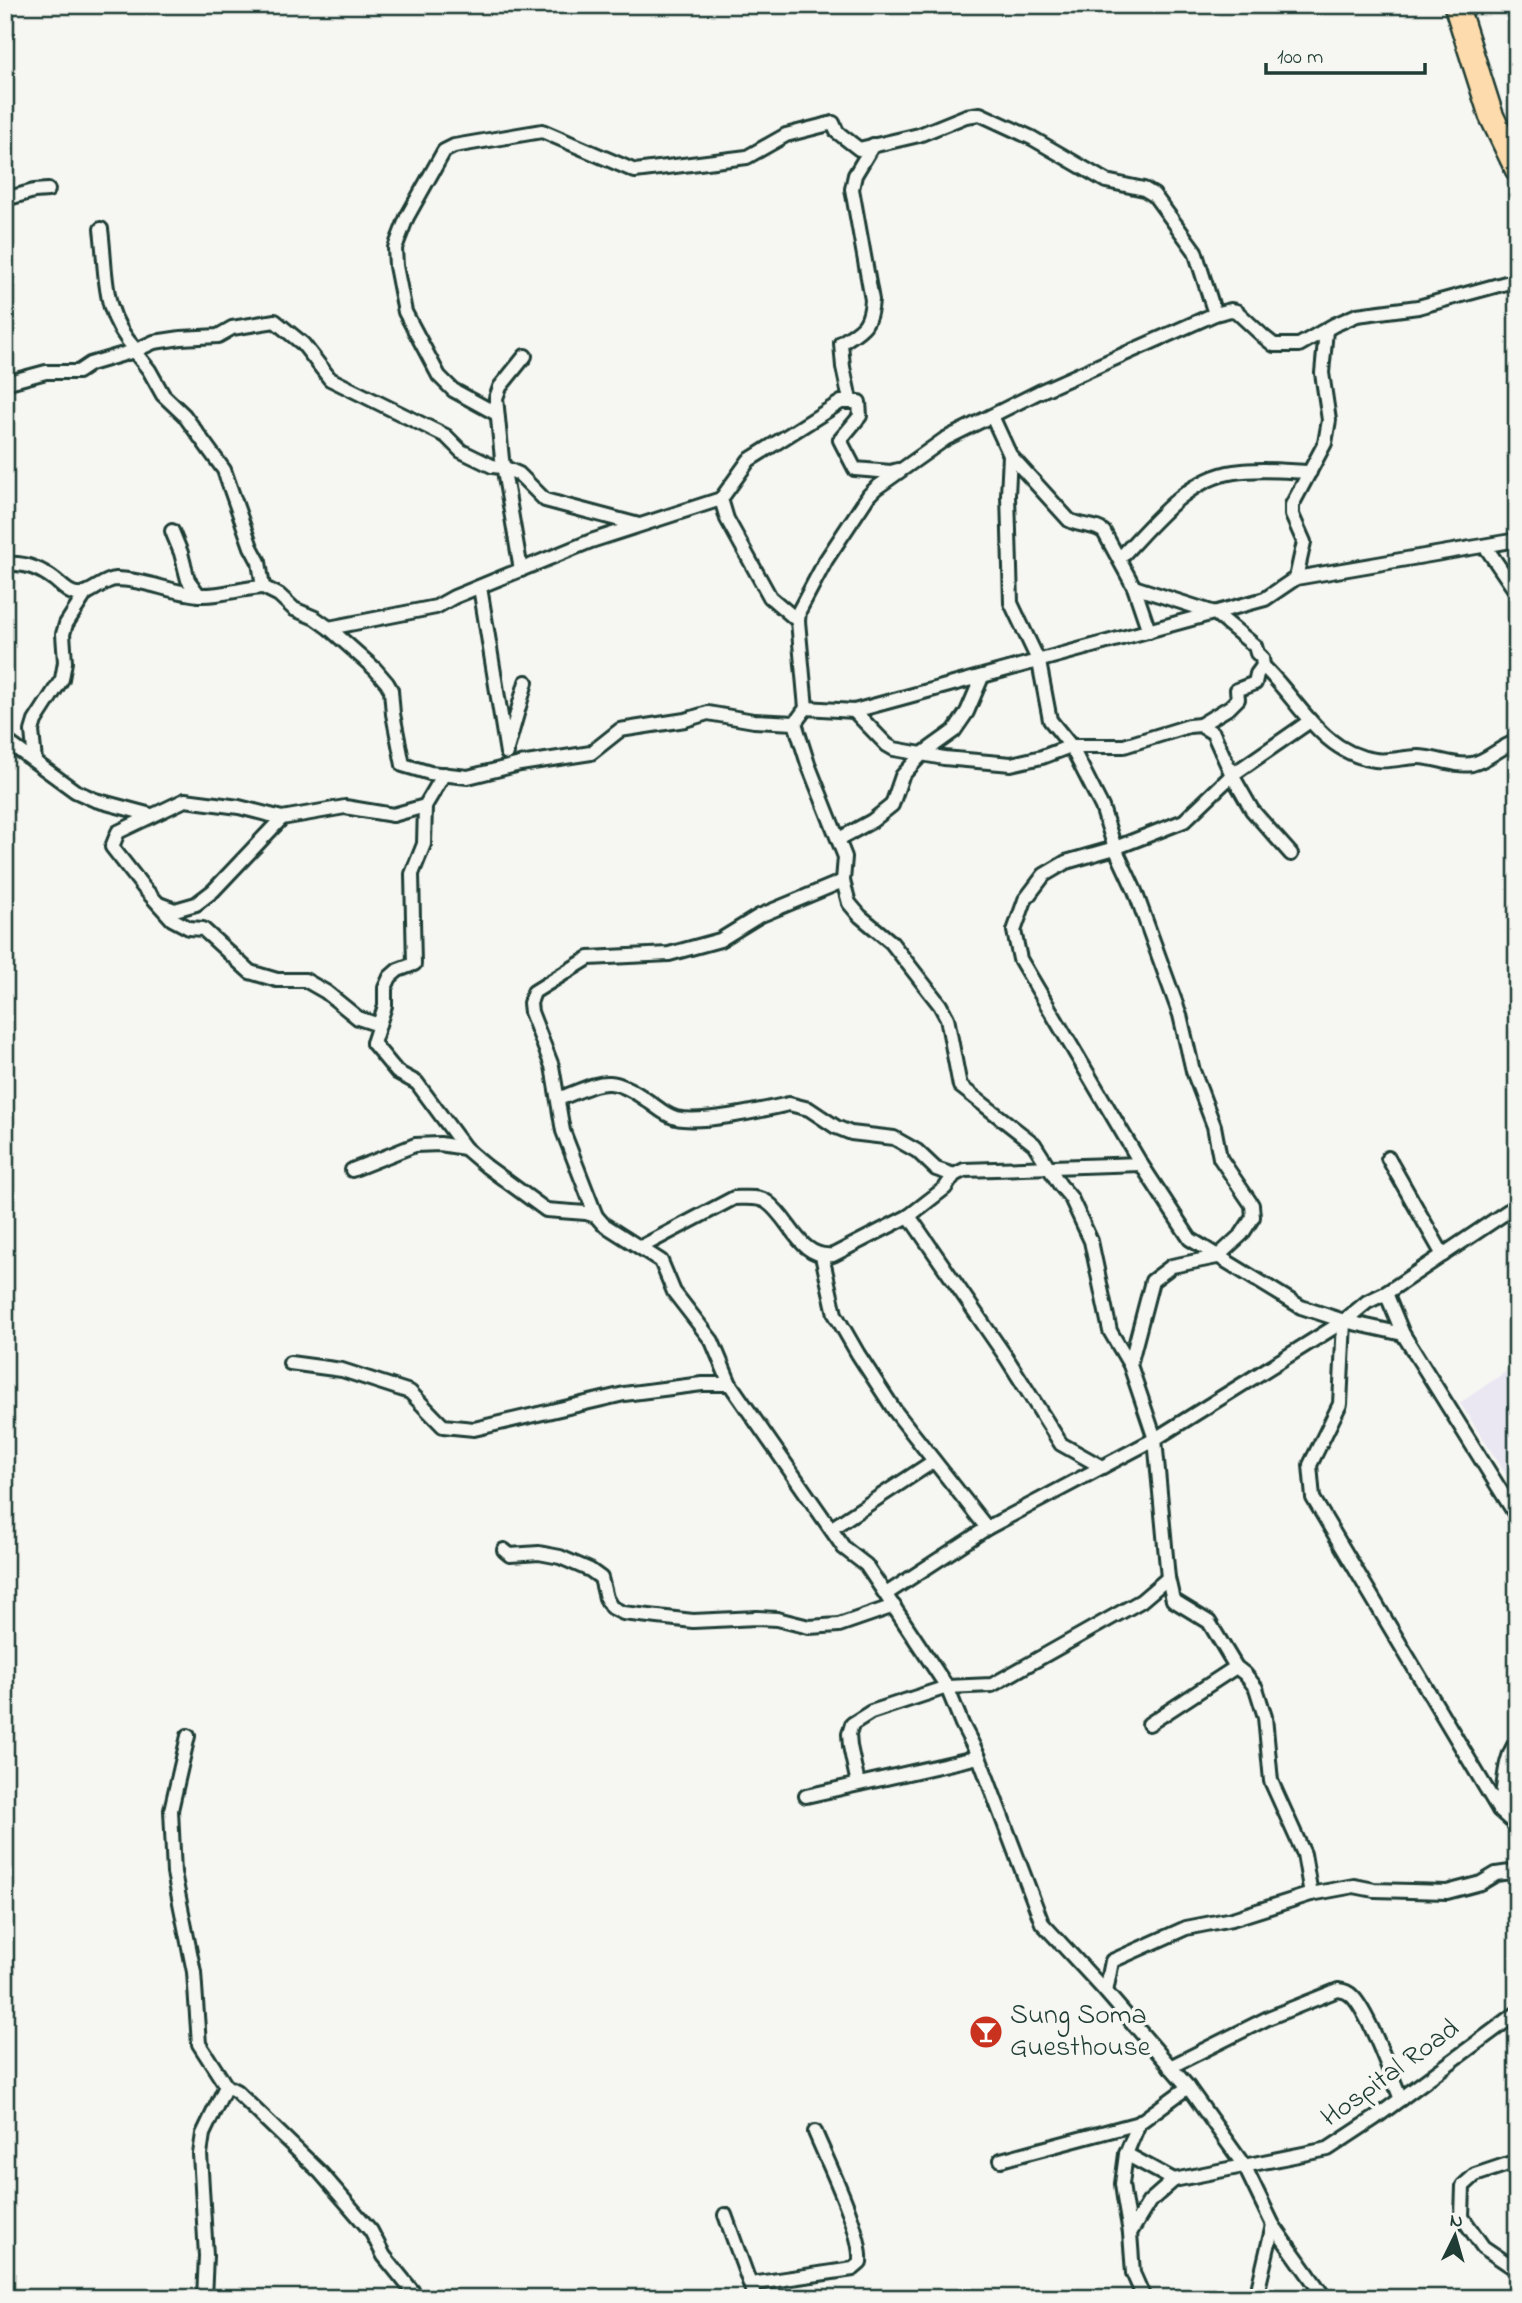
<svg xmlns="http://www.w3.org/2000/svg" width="1522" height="2303" font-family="'Indie Flower',sans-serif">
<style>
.built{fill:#eae7f3}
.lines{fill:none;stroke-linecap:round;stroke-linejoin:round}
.street-casing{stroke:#1f3d34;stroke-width:18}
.highway-casing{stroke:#1f3d34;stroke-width:28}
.street{stroke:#f6f6f2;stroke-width:12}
.highway{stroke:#fedbac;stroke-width:23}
.labels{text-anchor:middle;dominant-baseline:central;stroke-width:7;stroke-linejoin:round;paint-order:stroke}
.poi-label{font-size:28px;fill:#1f3d34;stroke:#f6f6f2;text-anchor:start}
.street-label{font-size:28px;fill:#1f3d34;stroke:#f6f6f2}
</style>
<rect width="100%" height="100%" fill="#f6f6f2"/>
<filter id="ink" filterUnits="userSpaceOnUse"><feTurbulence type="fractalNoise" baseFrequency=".0143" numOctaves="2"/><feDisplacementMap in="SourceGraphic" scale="14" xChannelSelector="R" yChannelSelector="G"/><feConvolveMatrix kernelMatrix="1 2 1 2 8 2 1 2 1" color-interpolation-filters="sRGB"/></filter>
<g filter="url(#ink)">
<polygon class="built" points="1517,1364 1517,1491 1460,1403"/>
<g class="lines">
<defs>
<g id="street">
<polyline points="5,199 34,191 48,190"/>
<path d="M 101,229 C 107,276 101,313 136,350"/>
<polyline points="134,351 149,370 163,395 184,415 224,470 251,547 259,562 263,587 279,595 294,609 315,618 329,628 375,669 387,683 391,690 393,714 403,765 430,773 468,777 520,764 591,753 620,730 685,720 708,713 754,721 795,723"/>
<polyline points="5,383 46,372 78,372 90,364 134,351 154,342 181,338 218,336 232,328 275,321 303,344 330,379 446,436 461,451 492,466 503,467 519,474 545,500 639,525"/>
<path d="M 850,400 L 843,367 L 841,343 C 862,329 870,327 872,300 L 852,189 L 855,175 L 873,145"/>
<polyline points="497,414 453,390 439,376 405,312 396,266 395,248 407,217 444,151 454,146 542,131 635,171 747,157 786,135 833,123 837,132 859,149 919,135 966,116 980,114 1032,138 1106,181 1144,189 1154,195 1195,251 1215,314"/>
<path d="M 992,416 L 1010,455 L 1069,520 C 1081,527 1095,524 1104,532 L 1134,587 L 1149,631"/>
<polyline points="1010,455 1008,495 1011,603 1039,662 1050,720 1071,746 1102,807 1115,848 1135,891 1180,1015 1193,1071 1214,1126 1220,1158 1252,1205 1253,1217 1242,1234 1217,1257 1172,1266 1152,1281 1130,1365"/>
<polyline points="172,531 181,553 188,580 199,595"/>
<polyline points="1485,546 1517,593"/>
<path d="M 1120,558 C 1152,525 1186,479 1234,472 C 1259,468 1285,471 1310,472"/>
<path d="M 5,564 C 24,562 40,568 55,580 C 61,585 69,594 77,594 C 91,596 101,580 116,579 C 144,579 172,593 200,595 C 222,596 241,588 263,587"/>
<polyline points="521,570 502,459 496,398 500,387 525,356"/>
<polyline points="1296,578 1304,542 1292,515 1292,505 1325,443 1329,420 1322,373 1326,330"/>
<polyline points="480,587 507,753"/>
<polyline points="1134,587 1215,613 1255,646 1257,653 1262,658 1263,666 1257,674 1255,683 1237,690 1238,699 1230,707 1200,725"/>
<polyline points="798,621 770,597 727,519 721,499 749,460 841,402 859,402 860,416 840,440 855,469 891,472 898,470"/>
<polyline points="329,628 436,607 454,597 591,541 721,499"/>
<path d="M 1263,666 C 1299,700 1321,753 1375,760 C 1390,762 1404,757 1418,757 C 1436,757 1454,767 1472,764 C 1487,761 1500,747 1515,742 L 1517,734"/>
<polyline points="806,708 854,711 1265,599 1296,578 1517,540"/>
<polyline points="854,711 887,745 894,749 944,758 1011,764 1042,757 1071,746 1124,746 1189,726 1200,725 1213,733 1232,775 1252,810 1291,854"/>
<polyline points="1310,721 1232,775 1184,821 1115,848 1066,862 1044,875 1025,900 1014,931 1020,959 1141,1164 1190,1239 1301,1307 1344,1321 1403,1334"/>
<polyline points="795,723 808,764 845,857 843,881 849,903 860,916 891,942 940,1005 947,1018 960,1086 1034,1144 1060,1185 1071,1198 1091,1241 1110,1331 1130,1365 1155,1439 1168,1578 1173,1600 1209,1622 1236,1667 1245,1674 1256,1688 1265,1717 1271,1781 1304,1854 1311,1894 1354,1886 1374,1890 1447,1892 1481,1883 1496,1874 1517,1871"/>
<polyline points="795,723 806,708 798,621 799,611 826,560 869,495 876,488 945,439 1039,392 1215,314 1231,310 1236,311 1264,337 1274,345 1299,345 1334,325 1357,315 1418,307 1517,280"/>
<polyline points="5,740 75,791 95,800 151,815"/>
<polyline points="507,749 526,682"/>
<polyline points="35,761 32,731 35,721 62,679 65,662 63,634 66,624 86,593"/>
<polyline points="425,806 393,815 345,807 282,818 239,807 185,800 118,832 112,847 144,888 172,919 189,928 203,929 250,972 277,980 305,980 326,992 358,1018 379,1025 373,1043 385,1006 385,988 390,977 398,970 414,964 412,874 424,844 425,806 444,774"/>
<polyline points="839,839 872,821 892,805 902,776 922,754 954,731 967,712 982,677"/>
<polyline points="159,904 175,910 196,904 213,891 282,818"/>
<polyline points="373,1043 397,1072 417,1083 465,1148 486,1166 546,1210 586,1213 596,1216 603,1224 661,1261 674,1292 712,1341 730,1384 844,1548 866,1565 947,1687 962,1724 979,1757 1042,1923 1106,1992 1188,2087 1139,2123 1126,2154 1122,2184 1124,2198 1130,2233 1133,2273 1144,2298"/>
<path d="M 558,1099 C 601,1083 608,1072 648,1101 C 657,1107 665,1115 676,1118 C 702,1124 762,1110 789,1104 L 809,1109 L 836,1127 L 851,1133 L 894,1138 L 917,1151 L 936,1169 L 954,1175"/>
<polyline points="1388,1158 1443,1255"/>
<polyline points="352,1170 415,1145 440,1144 465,1148"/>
<polyline points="596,1216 563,1131 552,1066 531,1012 530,1003 534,992 589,958 669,954 720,940 759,916 843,881"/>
<polyline points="909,1216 1006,1357 1061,1444 1102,1467"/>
<path d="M 641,1247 L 734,1198 C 744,1198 759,1196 767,1202 C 791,1219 799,1259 833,1255 L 909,1216 L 945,1188 L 954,1175 L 964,1170 L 1141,1164"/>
<polyline points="822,1256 835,1314 858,1354 895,1411 987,1528"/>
<polyline points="1386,1293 1403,1334 1517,1517"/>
<polyline points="1344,1321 1340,1404 1310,1465 1313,1498 1499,1810 1517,1826"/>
<polyline points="290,1363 342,1370 410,1392 443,1426 474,1429 624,1394 702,1384 730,1384"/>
<polyline points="832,1528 934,1461"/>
<polyline points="504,1550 510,1555 539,1553 560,1557 590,1570 601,1578 606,1598 611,1607 623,1613 693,1621 757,1618 777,1619 809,1627 839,1625 894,1606"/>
<polyline points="886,1594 987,1528 1155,1439 1344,1321 1367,1302 1386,1293 1517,1205"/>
<polyline points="1149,1724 1236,1667"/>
<polyline points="188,1736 171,1810 174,1873 194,1972 199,2044 226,2086 236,2091 321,2173 371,2231 384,2256 418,2298"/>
<polyline points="858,1784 850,1746 849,1734 852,1724 871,1712 947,1687 992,1685 1141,1601 1168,1578"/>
<polyline points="806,1796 979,1757"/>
<path d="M 1499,1810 C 1506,1786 1502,1761 1517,1741"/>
<polyline points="1106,1992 1112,1961 1186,1928 1232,1919 1311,1894"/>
<path d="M 1170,2067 L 1268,2018 L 1338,1990 C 1345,1991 1348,1992 1353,1997 C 1370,2016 1390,2073 1401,2099"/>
<polyline points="1188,2087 1245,2167 1273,2225 1325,2298"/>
<polyline points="1126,2154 1174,2180 1328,2149 1375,2118 1517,2013"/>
<polyline points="1001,2160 1139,2123"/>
<polyline points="1517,2161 1475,2175 1463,2186 1462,2217 1483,2247 1517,2270"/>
<polyline points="725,2215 755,2298"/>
<polyline points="1130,2233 1149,2202 1174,2180"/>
<path d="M 751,2284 L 853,2269 L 860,2263 C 863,2233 828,2163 815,2132"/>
<polyline points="204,2298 206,2256 200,2154 203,2134 226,2086"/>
<polyline points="1256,2298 1273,2225"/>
</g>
<polyline id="highway" points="1456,5 1491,115 1517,169"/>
</defs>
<use href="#street" class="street-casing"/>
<use href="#highway" class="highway-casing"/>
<use href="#street" class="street"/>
<use href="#highway" class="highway"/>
</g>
</g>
<defs>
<symbol id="bar-disc" viewBox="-11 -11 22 22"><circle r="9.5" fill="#c8321e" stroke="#f6f6f2"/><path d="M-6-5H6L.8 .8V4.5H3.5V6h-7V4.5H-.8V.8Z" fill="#fff"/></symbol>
</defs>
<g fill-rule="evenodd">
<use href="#bar-disc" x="967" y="2013" width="38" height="38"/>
</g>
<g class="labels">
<g class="poi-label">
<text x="1010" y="2016">Sung Soma<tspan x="1010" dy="32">Guesthouse</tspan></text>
</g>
<g class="street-label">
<text transform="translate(1391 2074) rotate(-36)">Hospital Road</text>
</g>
</g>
<rect width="1522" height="2303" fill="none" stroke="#f6f6f2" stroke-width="28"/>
<rect x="14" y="14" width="1494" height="2275" fill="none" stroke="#1f3d34" stroke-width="2.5" filter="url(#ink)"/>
<g transform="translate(1455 2236) rotate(5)" stroke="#f6f6f2" stroke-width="5" paint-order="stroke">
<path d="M0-5L12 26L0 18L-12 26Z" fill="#1f3d34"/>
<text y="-10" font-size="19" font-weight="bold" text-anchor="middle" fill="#1f3d34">N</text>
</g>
<path d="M1266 63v10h159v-10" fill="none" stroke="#1f3d34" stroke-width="3.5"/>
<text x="1277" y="63" font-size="21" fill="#1f3d34" stroke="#f6f6f2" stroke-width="5" paint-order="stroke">100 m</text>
</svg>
